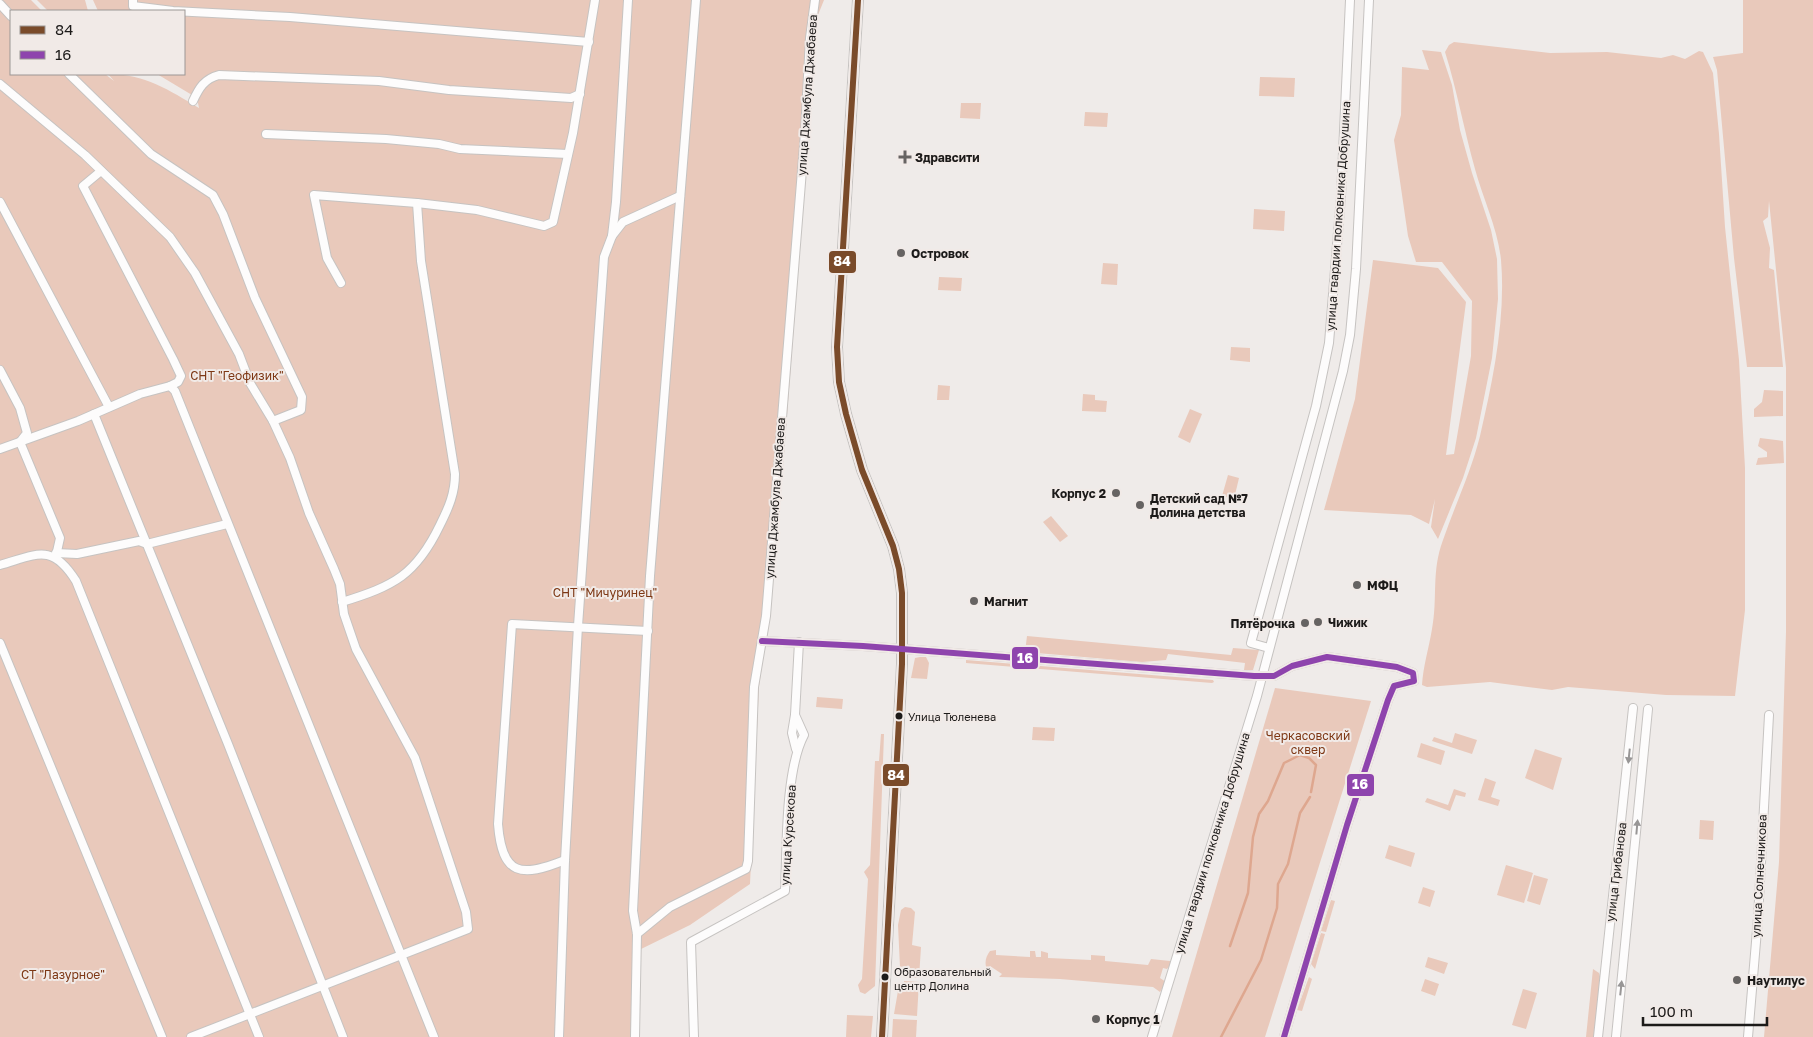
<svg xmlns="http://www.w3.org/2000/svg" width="1813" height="1037" font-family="'Golos Text',sans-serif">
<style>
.green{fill:#e9c9bb}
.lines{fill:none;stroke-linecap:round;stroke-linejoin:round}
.stream{stroke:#dea78f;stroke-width:2.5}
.minor-casing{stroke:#c6c3c1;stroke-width:10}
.tertiary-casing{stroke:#c6c3c1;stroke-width:12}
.minor{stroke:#fdfcfc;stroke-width:8}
.tertiary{stroke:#fdfcfc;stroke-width:10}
.bus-1-casing{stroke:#f1eae7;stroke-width:10}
.bus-2-casing{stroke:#f1eae7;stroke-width:10}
.bus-1{stroke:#7a4b2a;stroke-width:6}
.bus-2{stroke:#8e44ad;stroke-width:6}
.oneway{fill:#989696}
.poi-dot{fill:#666362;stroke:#f1eae7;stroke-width:2}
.bus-dot{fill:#1c1a19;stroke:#f1eae7;stroke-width:2}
.labels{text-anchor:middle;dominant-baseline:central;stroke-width:4;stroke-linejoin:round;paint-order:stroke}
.bus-label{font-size:11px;fill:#1c1a19;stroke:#f1eae7;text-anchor:start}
.street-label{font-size:12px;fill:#1c1a19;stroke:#f1eae7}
.poi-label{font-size:12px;font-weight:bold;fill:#1c1a19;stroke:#f1eae7;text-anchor:start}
.park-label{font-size:12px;fill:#7d3714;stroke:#f1eae7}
.line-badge{stroke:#f1eae7;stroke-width:2}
.badge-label{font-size:14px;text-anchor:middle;font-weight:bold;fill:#fff}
</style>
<rect width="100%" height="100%" fill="#efebe9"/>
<g class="green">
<path d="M 0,0 L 31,0 L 42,11 L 11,11 L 11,74 L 105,74 L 114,81 L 108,74 C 145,74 169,90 199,108 L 197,98 L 157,74 L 184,74 L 184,11 L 98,11 L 93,0 L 824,0 L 818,15 L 779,518 L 767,634 L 759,686 L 750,884 L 690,925 L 637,951 L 632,1037 L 0,1037 Z"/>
<polygon points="37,0 85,0 88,11 48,11"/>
<polygon points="1743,0 1813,0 1813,1037 1764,1037 1779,862 1786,632 1786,368 1769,201 1768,217 1763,221 1770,248 1769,268 1774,270 1783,367 1747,367 1734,258 1717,70 1713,57 1743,53"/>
<path d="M 1454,42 L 1550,53 L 1607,52 L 1661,58 L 1673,55 L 1685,59 L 1699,51 L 1703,52 L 1713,73 L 1719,134 L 1725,227 L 1739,360 L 1745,468 L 1745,610 L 1735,696 L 1666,695 L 1568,687 L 1552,690 L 1490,682 L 1427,687 L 1422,685 C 1423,666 1429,648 1432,629 C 1438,598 1431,572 1443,540 C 1455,505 1471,472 1480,436 C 1493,380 1506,318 1501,260 C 1498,229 1483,199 1475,169 C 1464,130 1457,90 1445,52 L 1449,45 Z"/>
<polygon points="1422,50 1441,52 1452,85 1460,130 1472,173 1491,230 1497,259 1498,299 1492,358 1476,438 1463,478 1438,539 1431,527 1435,499 1429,524 1411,515 1324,510 1355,399 1373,260 1438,268 1466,302 1446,455 1454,454 1471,356 1472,301 1442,262 1416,262 1408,236 1394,140 1401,115 1402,67 1429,70"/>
<polygon points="1260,77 1295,78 1294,97 1259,96"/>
<polygon points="961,103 981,103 980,119 960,118"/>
<polygon points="1085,112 1108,113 1107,127 1084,126"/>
<polygon points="1254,209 1285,211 1284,231 1253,229"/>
<polygon points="1103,263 1118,264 1117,285 1101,284"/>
<polygon points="939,277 962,278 961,291 938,290"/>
<polygon points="1231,347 1250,348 1250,362 1230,360"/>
<polygon points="938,385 950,386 949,400 937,400"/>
<polygon points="1764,390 1783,391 1783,416 1754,417 1754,409 1762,402"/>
<polygon points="1083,394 1095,395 1095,400 1107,401 1106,412 1082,411"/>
<polygon points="1190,409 1202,414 1190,443 1178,437"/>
<polygon points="1760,438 1783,441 1784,463 1756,465 1758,458 1767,457 1767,452 1758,446"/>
<polygon points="1228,475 1239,478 1234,499 1222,496"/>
<polygon points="1051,516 1068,536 1060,542 1043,522"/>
<polygon points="1027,636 1231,655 1233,648 1259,650 1253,670 1244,670 1245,663 1168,654 1166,660 1142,662 1025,652"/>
<polygon points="920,657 926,657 929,663 927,679 911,678 915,658"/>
<polygon points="966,660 1213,680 1214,682 1212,683 966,663"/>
<polygon points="1275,688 1371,701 1265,1037 1172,1037"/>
<polygon points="817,697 843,699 842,709 816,707"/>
<polygon points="1033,727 1055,728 1054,741 1032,740"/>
<polygon points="1455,733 1477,740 1472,754 1432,741 1434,737 1452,743"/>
<polygon points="881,734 884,734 875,986 865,994 860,992 858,985 862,979 868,879 864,872 870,865 875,761 879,761"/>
<polygon points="1421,743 1445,751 1441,765 1417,757"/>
<polygon points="1535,749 1562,758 1553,790 1525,778"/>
<polygon points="1485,778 1496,782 1491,797 1500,800 1498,806 1478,800"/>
<polygon points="1454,789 1466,793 1465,797 1456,795 1450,811 1425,802 1427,798 1448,805"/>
<polygon points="1700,820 1714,821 1713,840 1699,839"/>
<polygon points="1389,845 1415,853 1411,867 1385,858"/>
<polygon points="1506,865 1533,873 1524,903 1497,895"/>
<polygon points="1534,875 1548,879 1540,905 1527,901"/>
<polygon points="1423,887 1435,891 1430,907 1418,903"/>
<polygon points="1331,900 1335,901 1326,932 1321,931"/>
<polygon points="905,907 911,908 915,912 912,945 921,947 919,978 905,977 905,966 900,967 898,925 901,910"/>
<polygon points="1321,933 1325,934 1315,969 1311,964"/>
<path d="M 996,950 L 996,955 L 1030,957 L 1030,951 L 1035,951 L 1036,957 L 1041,957 L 1041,951 L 1048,953 L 1048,958 L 1091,960 L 1091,955 L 1105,956 L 1105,961 L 1148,965 L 1151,959 L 1170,961 L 1171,964 L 1167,969 L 1163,968 L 1160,978 L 1166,982 L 1160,992 L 1153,987 L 1060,979 L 999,977 L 1002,974 L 990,966 L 987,969 C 984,963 986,956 990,951 Z"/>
<polygon points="1428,957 1448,963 1444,974 1425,967"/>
<polygon points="1593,969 1599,973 1601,980 1595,1037 1586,1037"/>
<polygon points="1309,977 1312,979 1302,1011 1297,1010"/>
<polygon points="1425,979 1439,984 1435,996 1421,991"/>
<polygon points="904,981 919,982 917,1016 894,1014 898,991 904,992"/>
<polygon points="1523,989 1537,993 1526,1029 1512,1025"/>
<polygon points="847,1015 873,1016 871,1037 846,1037"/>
<polygon points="893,1019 917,1020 916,1037 892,1037"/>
</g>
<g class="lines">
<g class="stream">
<polyline points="1230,946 1248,893 1253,837 1259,814 1268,801 1284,763 1300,755 1309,758 1316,765 1311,792"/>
<polyline points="1221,1037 1261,960 1277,908 1278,884 1288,864 1300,813 1310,797"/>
</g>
<defs>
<g id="minor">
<polyline points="133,0 133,6 173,11 290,17 589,42"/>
<polyline points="0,4 11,16"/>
<polyline points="69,74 151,154 213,195 223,214 255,298 302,397 301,410 273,421 290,458 309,513 334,569 340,584 344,614 356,649 415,758 466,912 468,929 191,1037"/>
<polyline points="0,84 85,155 170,237 195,273 239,354 250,383 273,421"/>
<path d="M 193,101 C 199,88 204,79 219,75 L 379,81 L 449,90 L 571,98 L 580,94"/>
<polyline points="266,134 386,139 439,144 460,149 568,154"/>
<polyline points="101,171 83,186 173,359 181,376 178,382 170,386"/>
<polyline points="0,202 109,407"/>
<polyline points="417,203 477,210 544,226 553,222 573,133 595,0"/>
<polyline points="612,236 616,202 628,0"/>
<path d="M 341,283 L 327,258 L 314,195 L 417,203 L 421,261 L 455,474 C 455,493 449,507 440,525 C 416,575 394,586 342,602"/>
<polyline points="0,370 20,408 27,433 20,442 60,538 56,556"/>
<polyline points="94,414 228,744 343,1037"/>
<polyline points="0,449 78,421 140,394 170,386 175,391 434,1037"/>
<polyline points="56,553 77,554 139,541 147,544 227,524"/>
<path d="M 0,565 C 38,554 52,543 76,581 L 259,1037"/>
<polyline points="762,641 863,646 1254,676 1274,676 1292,666 1327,657 1397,667 1413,673 1414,681 1394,686 1388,700 1347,825 1284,1037"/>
<polyline points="0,643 162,1037"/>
<polyline points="1269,648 1251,643 1316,406 1329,343 1341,196 1350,0"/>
<polyline points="795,715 792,733 796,749"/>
<path d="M 565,860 C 521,878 502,876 498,824 L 512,624 L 648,631"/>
<polyline points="637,934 670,907 746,869 748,861 754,687 766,616 805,133 810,38 815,0"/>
<polyline points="559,1037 565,860 578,626 604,257 612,236 623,222 680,196"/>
<polyline points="635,1037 637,934 633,911 650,576 696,0"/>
<path d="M 694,1037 L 691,942 L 785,891 C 787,848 785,771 804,735 L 795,715 L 799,642"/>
<polyline points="1152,1037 1257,696 1343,371 1350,335 1356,269 1369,0"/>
<polyline points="1598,1037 1633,708"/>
<polyline points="1616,1037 1648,709"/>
<polyline points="1748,1037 1758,918 1769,715"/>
</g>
<polyline id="tertiary" points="858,0 837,347 839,382 846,414 862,470 893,546 899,569 902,593 902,664 882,1037"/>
</defs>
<use href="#minor" class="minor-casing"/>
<use href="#tertiary" class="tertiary-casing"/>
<use href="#minor" class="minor"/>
<use href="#tertiary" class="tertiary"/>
<defs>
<polyline id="bus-1" points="858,0 837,347 839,382 846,414 862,470 893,546 899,569 902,593 902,664 882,1037"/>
<polyline id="bus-2" points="762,641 863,646 1254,676 1274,676 1292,666 1327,657 1397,667 1413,673 1414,681 1394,686 1388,700 1347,825 1284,1037"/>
</defs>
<use href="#bus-1" class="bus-1-casing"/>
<use href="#bus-2" class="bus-2-casing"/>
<use href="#bus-1" class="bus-1"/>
<use href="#bus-2" class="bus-2"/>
</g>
<defs><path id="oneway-solid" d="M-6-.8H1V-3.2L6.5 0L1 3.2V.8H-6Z" transform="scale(1.25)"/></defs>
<g class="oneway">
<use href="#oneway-solid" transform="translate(1629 756) rotate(96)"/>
<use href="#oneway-solid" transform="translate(1637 827) rotate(-85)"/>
<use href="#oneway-solid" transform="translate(1621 988) rotate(-84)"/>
</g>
<g class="poi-dot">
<path d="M902.5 149.5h5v5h5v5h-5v5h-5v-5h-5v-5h5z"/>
<circle cx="901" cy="253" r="5"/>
<circle cx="1116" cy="493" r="5"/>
<circle cx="1140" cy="505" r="5"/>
<circle cx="1357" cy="585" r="5"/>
<circle cx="974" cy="601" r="5"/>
<circle cx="1318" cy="622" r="5"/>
<circle cx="1305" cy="623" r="5"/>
<circle cx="1737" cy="980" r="5"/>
<circle cx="1096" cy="1019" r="5"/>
</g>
<g class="bus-dot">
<circle cx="899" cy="716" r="4.5"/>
<circle cx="885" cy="977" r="4.5"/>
</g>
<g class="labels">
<g class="bus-label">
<text x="908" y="716">Улица Тюленева</text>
<text x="894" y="971">Образовательный<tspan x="894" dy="14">центр Долина</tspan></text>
</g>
<g class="street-label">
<text transform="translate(807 95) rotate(-86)">улица Джамбула Джабаева</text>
<text transform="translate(1338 216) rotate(-86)">улица гвардии полковника Добрушина</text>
<text transform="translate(775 498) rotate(-86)">улица Джамбула Джабаева</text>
<text transform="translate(788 835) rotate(-86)">улица Курсекова</text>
<text transform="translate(1212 843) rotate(-73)">улица гвардии полковника Добрушина</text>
<text transform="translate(1616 872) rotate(-83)">улица Грибанова</text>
<text transform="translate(1759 876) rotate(-87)">улица Солнечникова</text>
</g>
<g class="poi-label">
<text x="915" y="157">Здравсити</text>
<text x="911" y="253">Островок</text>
<text x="1106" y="493" text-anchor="end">Корпус 2</text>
<text x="1150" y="498">Детский сад №7<tspan x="1150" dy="14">Долина детства</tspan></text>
<text x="1367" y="585">МФЦ</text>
<text x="984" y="601">Магнит</text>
<text x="1328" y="622">Чижик</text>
<text x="1295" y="623" text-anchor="end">Пятёрочка</text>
<text x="1747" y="980">Наутилус</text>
<text x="1106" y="1019">Корпус 1</text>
</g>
<g class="park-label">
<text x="237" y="375">СНТ "Геофизик"</text>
<text x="605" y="592">СНТ "Мичуринец"</text>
<text x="1308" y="735">Черкасовский<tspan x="1308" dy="14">сквер</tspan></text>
<text x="63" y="974">СТ "Лазурное"</text>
</g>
</g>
<g class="line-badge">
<rect x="828" y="250" width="29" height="24" rx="5" fill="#7a4b2a"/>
<rect x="1011" y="646" width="28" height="24" rx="5" fill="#8e44ad"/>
<rect x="882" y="763" width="28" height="24" rx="5" fill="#7a4b2a"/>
<rect x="1346" y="773" width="29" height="24" rx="5" fill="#8e44ad"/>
</g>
<g class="badge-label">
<text x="842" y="266">84</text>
<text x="1025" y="663">16</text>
<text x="896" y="780">84</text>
<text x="1360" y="789">16</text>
</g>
<rect x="10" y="10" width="175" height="65" fill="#f1eae7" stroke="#9c9795"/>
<rect x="20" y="26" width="25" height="8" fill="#7a4b2a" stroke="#9c9795"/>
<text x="55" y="35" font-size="15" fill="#1c1a19">84</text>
<rect x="20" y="51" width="25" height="8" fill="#8e44ad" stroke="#9c9795"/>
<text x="55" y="60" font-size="15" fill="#1c1a19">16</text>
<path d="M1643 1017v8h124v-8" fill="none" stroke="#1c1a19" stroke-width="2.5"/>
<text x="1650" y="1017" font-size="15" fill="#1c1a19" stroke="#f1eae7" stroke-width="4" paint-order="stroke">100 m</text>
</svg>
